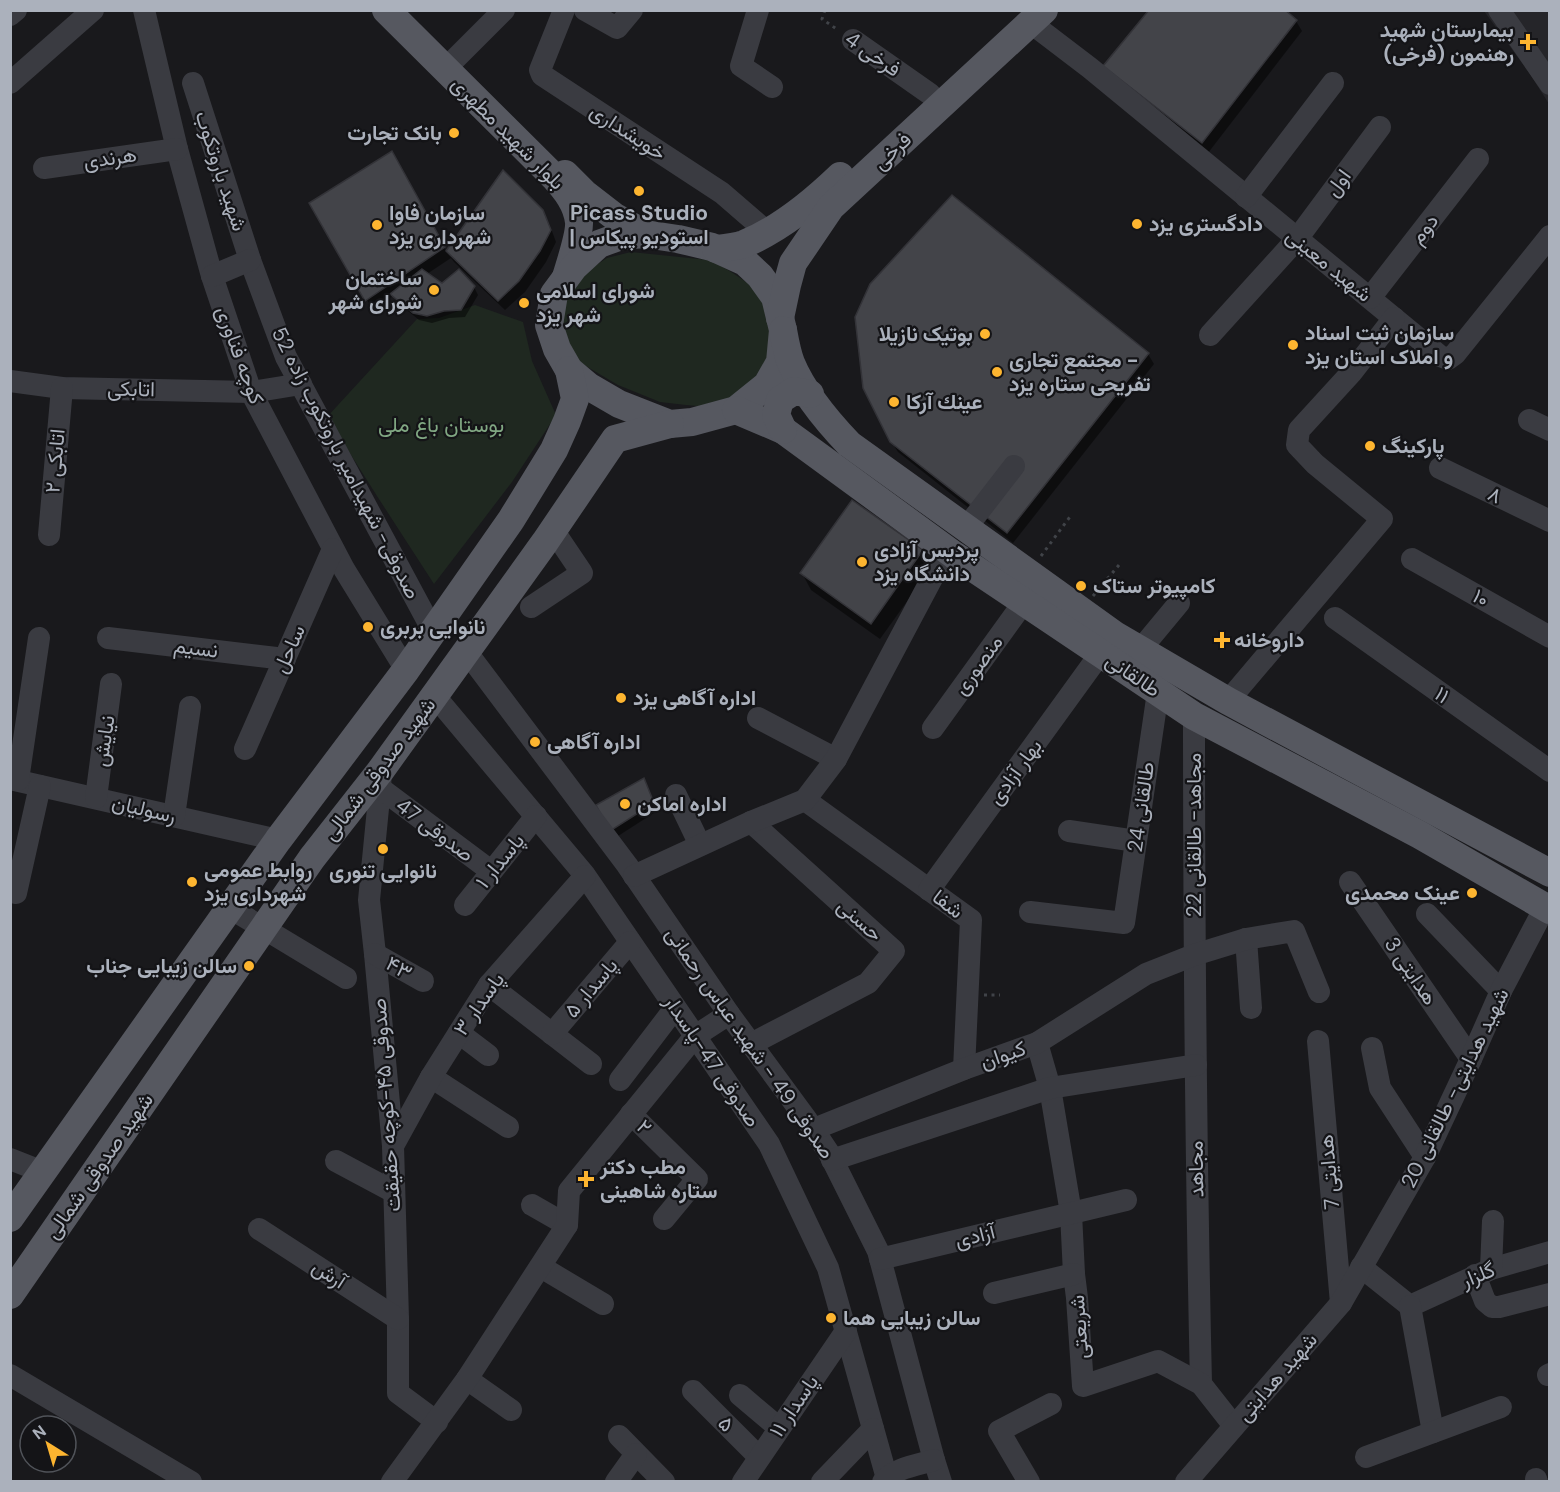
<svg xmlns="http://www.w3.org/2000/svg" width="1560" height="1492" font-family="'DM Sans',Vazirmatn,sans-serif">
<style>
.built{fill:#252529}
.green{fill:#1f2820}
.shadow{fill:#0007}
.building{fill:#434449;stroke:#333338;stroke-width:1.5}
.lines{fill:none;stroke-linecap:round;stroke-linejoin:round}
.path{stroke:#404348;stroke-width:3;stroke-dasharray:3 4.5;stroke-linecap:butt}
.minor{stroke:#3a3b41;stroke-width:22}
.major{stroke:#565860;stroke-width:28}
.poi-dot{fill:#fdb530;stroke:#141417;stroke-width:2}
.labels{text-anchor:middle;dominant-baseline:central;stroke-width:4.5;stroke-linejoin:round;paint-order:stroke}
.poi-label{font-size:21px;font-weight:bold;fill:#abb1bc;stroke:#141417;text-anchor:start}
.street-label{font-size:21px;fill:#abb1bc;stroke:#141417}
.park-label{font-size:21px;fill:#81a883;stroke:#141417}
</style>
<rect width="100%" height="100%" fill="#19191c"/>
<polygon class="built" points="1484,11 1549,11 1549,104 1530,74"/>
<g class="green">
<polygon points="631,252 709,260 728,270 751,285 765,302 772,320 771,363 731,402 709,407 686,405 660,402 618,385 574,359 559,326 565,299 584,273 607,258"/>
<polygon points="475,305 523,322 532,361 556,415 512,482 434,584 377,496 327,417 417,319 439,318"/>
</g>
<g class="shadow">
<polygon points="1296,21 1302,31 1208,153 1105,66"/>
<polygon points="392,153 447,253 503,173 542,211 549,223 556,242 546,262 525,292 505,310 454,262 451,258 427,274 442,285 474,287 478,295 465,317 449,318 432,323 419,320 397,302 393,296 373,310 311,204"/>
<polygon points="1148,354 1154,364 1013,543 898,452 891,441"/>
<polygon points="853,502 922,551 931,568 880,639 811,590 802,573"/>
<polygon points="644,780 657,811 615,838 611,830"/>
</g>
<g class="building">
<polygon points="1149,10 1285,10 1297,20 1202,143 1103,66"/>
<polygon points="392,151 445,247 365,301 309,203"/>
<polygon points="503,170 543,210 551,230 540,251 519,281 498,301 446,251"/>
<polygon points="952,195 1149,353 1007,533 890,442 863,388 855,317 870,284"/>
<polygon points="422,269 442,283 459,269 475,286 461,310 444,311 427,316 413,313 390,294"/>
<polygon points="852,500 923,550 871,624 800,573"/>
<polygon points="644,778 654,803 610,831 596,805"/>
</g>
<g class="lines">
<g class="path">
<polyline points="825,10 822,19 838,30"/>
<polyline points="1041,556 1072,514"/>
<polyline points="1093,596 1119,565"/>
<polyline points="984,995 1000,995"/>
</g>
<g class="minor">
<polyline points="144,10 177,149 212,276 251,392 344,569 406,670"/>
<polyline points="564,10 540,70 542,75 722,193 767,232"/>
<polyline points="585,10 617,28 632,10"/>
<polyline points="758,10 741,66 772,87"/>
<polyline points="1499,10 1550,84"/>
<polyline points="10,15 16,10"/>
<polyline points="1031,23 1090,68 1440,356 1448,359 1455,354 1550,236"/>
<polyline points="853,40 930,94"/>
<polyline points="451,63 504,10"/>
<polyline points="10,83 93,10"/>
<polyline points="193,83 250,260 286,357 433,631"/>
<polyline points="44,168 177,149"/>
<polyline points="1246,197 1333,83"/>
<polyline points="212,276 250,260"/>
<polyline points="1370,298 1478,159"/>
<polyline points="1210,335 1297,239 1380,127"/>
<polyline points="10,381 62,388 251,392 301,384"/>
<polyline points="1529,420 1550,430"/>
<polyline points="1440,468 1550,521"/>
<polyline points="966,528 1014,466"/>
<polyline points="49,535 62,388"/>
<polyline points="1412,559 1550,637"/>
<polyline points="531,607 582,573 553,530"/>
<polyline points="1335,618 1550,771"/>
<polyline points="108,638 285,659"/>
<polyline points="1140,650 1179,603"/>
<polyline points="466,651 627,865 729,1014 807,1120 829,1153 878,1251 934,1460 941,1482"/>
<polyline points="434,695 584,874 769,1144 828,1268 888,1482"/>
<polyline points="1228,701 1382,519 1315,464 1297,445 1299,430 1352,372 1394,318"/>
<path d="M 1194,716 C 1194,938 1196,1161 1201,1384"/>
<polyline points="758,718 836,759"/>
<polyline points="933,728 1024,602"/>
<polyline points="245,749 333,549"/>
<polyline points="381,770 380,788 369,900 375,954 393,1146 398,1319 398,1393 437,1422"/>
<polyline points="10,779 278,840"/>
<polyline points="18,780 39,638"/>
<polyline points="380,788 491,871"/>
<polyline points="676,795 700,845"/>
<polyline points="96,798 111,684"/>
<polyline points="805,800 971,920 964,1069"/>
<polyline points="174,816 190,707"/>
<polyline points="751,822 894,951 868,983 751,1044"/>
<polyline points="1069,831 1136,841"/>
<polyline points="634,876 751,822 805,800 836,759 947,550"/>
<polyline points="1350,882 1471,1059"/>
<polyline points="929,890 1100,654"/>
<polyline points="16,893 40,786"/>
<polyline points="465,905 536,816"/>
<polyline points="230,908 346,978"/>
<polyline points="1030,912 1124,923 1158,692"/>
<polyline points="1427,914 1501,991"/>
<polyline points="1246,939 1251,1008"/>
<polyline points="375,954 423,981"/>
<polyline points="489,985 591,1064"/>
<polyline points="459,1033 488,1055"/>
<polyline points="552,1034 630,942"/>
<polyline points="1318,1041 1341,1303"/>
<polyline points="1037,1043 1050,1088 1071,1213 1074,1274 1077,1298 1083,1386 1158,1361 1201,1384 1234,1426"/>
<polyline points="1372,1048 1380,1088 1425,1157"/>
<polyline points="431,1077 508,1127"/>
<polyline points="620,1080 675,1008"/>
<polyline points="631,1114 697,1179 664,1219"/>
<polyline points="814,1129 964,1069 1037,1043 1146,974 1194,955 1246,939 1294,931 1319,992"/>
<polyline points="393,1146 431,1077 489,985 585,876"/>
<polyline points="10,1159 43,1172"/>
<polyline points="832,1160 1050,1088 1196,1065"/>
<polyline points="336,1161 394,1192"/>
<polyline points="532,1205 567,1225"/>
<polyline points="259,1229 398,1319"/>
<polyline points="880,1259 1126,1200"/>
<polyline points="541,1267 603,1304"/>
<polyline points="1361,1267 1410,1306 1491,1269 1550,1252"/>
<polyline points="1491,1269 1493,1221"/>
<polyline points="1475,1275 1485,1301 1492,1307 1499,1307 1550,1294"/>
<polyline points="994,1293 1074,1274"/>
<polyline points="1410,1306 1433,1432"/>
<polyline points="10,1375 191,1482"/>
<polyline points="1548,1375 1550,1374"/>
<polyline points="467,1379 511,1410"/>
<polyline points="693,1391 759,1457"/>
<polyline points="740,1395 779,1428"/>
<polyline points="619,1436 664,1482"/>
<polyline points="1366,1457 1501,1407"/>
<polyline points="1536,1479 1537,1482"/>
<polyline points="392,1482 467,1379 567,1225 569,1191 695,1036 729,1014"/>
<polyline points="616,1482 636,1454"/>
<polyline points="743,1482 846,1331"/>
<polyline points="822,1482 873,1429"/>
<path d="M 883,1482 C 894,1468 918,1465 934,1460"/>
<polyline points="1029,1482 999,1431 1051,1404"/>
<polyline points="1186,1482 1341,1303 1425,1157 1471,1059 1501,991 1545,907"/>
</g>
<g class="major">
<path d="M 386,10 L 554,177 C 566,190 577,204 579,222 C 580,234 570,264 566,277"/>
<polyline points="565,174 584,193 615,217 645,234"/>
<polygon points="645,234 678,239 712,247 745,262 760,276 775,297 783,330 780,362 767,385 736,410 692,422 670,424 619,404 588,386 569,370 557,349 549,325 554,294 574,267 599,244 621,236"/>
<path d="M 716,249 C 725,248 735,247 744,244 C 778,230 814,201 840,176"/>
<polyline points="780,318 787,285 793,263 831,207 1044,10"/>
<path d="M 783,330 C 785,341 787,353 791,363 C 803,392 828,422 849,444 L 1115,635 L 1228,701 L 1550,873"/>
<polyline points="736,410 783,430 954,555 1194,716 1420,835 1550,910"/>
<polyline points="783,430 776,415 780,400 794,391 810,394"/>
<polyline points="10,1218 278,840 406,670 511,520 554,450 567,421 575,399 569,370"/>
<polyline points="10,1295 312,858 381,770 545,542 615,439 670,424"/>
</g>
</g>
<g class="poi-dot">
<path d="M1525 33h6v6h6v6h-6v6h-6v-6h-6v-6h6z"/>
<circle cx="454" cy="133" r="6"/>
<circle cx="639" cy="191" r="6"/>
<circle cx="1137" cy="224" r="6"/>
<circle cx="377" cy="225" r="6"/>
<circle cx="434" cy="290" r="6"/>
<circle cx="524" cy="303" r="6"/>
<circle cx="985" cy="334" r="6"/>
<circle cx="1293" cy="345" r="6"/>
<circle cx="997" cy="372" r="6"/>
<circle cx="894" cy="402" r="6"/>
<circle cx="1370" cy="446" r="6"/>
<circle cx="862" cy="562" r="6"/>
<circle cx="1081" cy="586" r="6"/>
<circle cx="368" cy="627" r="6"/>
<path d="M1219 631h6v6h6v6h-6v6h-6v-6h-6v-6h6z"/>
<circle cx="621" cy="698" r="6"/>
<circle cx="535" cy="742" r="6"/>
<circle cx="625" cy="804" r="6"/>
<circle cx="383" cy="849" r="6"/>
<circle cx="192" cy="882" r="6"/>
<circle cx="1472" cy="893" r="6"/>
<circle cx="249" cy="966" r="6"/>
<path d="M583 1170h6v6h6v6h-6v6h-6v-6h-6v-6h6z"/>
<circle cx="831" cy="1318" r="6"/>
</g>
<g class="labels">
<g class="poi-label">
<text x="1514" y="30" text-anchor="end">بیمارستان شهید<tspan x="1514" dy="24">رهنمون (فرخی)</tspan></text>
<text x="442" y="133" text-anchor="end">بانک تجارت</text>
<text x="389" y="213">سازمان فاوا<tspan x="389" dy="24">شهرداری یزد</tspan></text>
<text x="639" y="213" text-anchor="middle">Picass Studio<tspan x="639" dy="24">| استودیو پیکاس</tspan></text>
<text x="1149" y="224">دادگستری یزد</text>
<text x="422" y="278" text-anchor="end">ساختمان<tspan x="422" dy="24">شورای شهر</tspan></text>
<text x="536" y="291">شورای اسلامی<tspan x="536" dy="24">شهر یزد</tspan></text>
<text x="1305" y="333">سازمان ثبت اسناد<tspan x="1305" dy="24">و املاک استان یزد</tspan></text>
<text x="973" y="334" text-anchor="end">بوتیک نازیلا</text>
<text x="1009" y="360">مجتمع تجاری -<tspan x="1009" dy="24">تفریحی ستاره یزد</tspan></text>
<text x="906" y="402">عينك آركا</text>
<text x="1382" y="446">پارکینگ</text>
<text x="874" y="550">پردیس آزادی<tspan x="874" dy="24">دانشگاه یزد</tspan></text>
<text x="1093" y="586">کامپیوتر ستاک</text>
<text x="380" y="627">نانوایی بربری</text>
<text x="1234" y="640">داروخانه</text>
<text x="633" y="698">اداره آگاهی یزد</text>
<text x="547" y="742">اداره آگاهی</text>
<text x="637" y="804">اداره اماکن</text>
<text x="204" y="870">روابط عمومی<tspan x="204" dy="24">شهرداری یزد</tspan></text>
<text x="383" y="871" text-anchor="middle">نانوایی تنوری</text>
<text x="1460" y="893" text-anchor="end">عینک محمدی</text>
<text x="237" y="966" text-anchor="end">سالن زیبایی جناب</text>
<text x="600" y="1167">مطب دکتر<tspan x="600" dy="24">ستاره شاهینی</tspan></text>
<text x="843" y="1318">سالن زیبایی هما</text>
</g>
<g class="street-label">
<text transform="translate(873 54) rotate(35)">فرخی 4</text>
<text transform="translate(628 132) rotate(33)">خویشداری</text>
<text transform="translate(508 133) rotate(45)">بلوار شهید مطهری</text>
<text transform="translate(892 151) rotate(-43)">فرخی</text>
<text transform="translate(110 158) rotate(-8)">هرندی</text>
<text transform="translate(221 171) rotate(72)">شهید باروتکوب</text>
<text transform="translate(1338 183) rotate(-54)">اول</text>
<text transform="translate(1424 229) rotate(-52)">دوم</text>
<text transform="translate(1329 265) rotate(39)">شهید معینی</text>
<text transform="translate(240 355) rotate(70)">کوچه فناوری</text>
<text transform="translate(131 389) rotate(1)">اتابکی</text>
<text transform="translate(55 461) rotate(-85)">اتابکی ۲</text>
<text transform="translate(346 463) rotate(63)">52 صدوقی- شهیدامیر باروتکوب زاده</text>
<text transform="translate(1495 495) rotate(26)">۸</text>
<text transform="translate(1481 598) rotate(30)">۱۰</text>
<text transform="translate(196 648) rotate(7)">نسیم</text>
<text transform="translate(289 649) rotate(-66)">ساحل</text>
<text transform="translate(978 665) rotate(-54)">منصوری</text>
<text transform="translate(1133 675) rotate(34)">طالقانی</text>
<text transform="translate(1442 695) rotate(35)">۱۱</text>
<text transform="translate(104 741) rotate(-82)">نیایش</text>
<text transform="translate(379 769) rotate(-53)">شهید صدوقی شمالی</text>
<text transform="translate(1015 772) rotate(-54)">بهار آزادی</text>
<text transform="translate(1141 807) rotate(-82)">طالقانی 24</text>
<text transform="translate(144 809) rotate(13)">رسولیان</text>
<text transform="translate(435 830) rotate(37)">صدوقی 47</text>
<text transform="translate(1194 835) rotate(-90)">مجاهد- طالقانی 22</text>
<text transform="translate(500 861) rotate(-51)">پاسدار ۱</text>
<text transform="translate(948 904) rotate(37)">شفا</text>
<text transform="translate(860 920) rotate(42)">حسنی</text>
<text transform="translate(399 968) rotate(29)">۴۳</text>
<text transform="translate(1411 971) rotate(56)">هدایتی 3</text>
<text transform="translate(591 988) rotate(-50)">پاسدار ۵</text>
<text transform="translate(479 1004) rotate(-55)">پاسدار ۳</text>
<text transform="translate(750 1043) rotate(55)">صدوقی 49 - شهید عباس رحمانی</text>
<text transform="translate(1003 1055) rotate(-19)">کیوان</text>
<text transform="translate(712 1061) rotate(56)">صدوقی 47-پاسدار</text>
<text transform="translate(1455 1088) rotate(-64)">شهید هدایتی- طالقانی 20</text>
<text transform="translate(386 1105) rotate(-94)">صدوقی ۴۵-کوچه حقیقت</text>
<text transform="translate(644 1127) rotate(45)">۲</text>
<text transform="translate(99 1166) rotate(-55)">شهید صدوقی شمالی</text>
<text transform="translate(1196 1169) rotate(-91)">مجاهد</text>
<text transform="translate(1329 1172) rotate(-95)">هدایتی 7</text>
<text transform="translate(975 1236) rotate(-14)">آزادی</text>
<text transform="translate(329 1274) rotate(33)">آرش</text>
<text transform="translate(1478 1275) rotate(-22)">گلزار</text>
<text transform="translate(1079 1327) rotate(-94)">شریعتی</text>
<text transform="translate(1277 1377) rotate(-49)">شهید هدایتی</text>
<text transform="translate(794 1406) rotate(-56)">پاسدار ۱۱</text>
<text transform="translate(726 1424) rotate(45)">۵</text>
</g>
<g class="park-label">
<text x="441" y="425">بوستان باغ ملی</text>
</g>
</g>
<rect width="1560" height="1492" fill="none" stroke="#abb1bc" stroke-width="24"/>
<g transform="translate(48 1444) rotate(323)"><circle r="28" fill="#141417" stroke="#505359" stroke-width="1.5"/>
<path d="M0-4.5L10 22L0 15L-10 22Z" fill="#fdb530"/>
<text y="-9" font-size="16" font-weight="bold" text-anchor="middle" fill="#abb1bc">N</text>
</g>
</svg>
